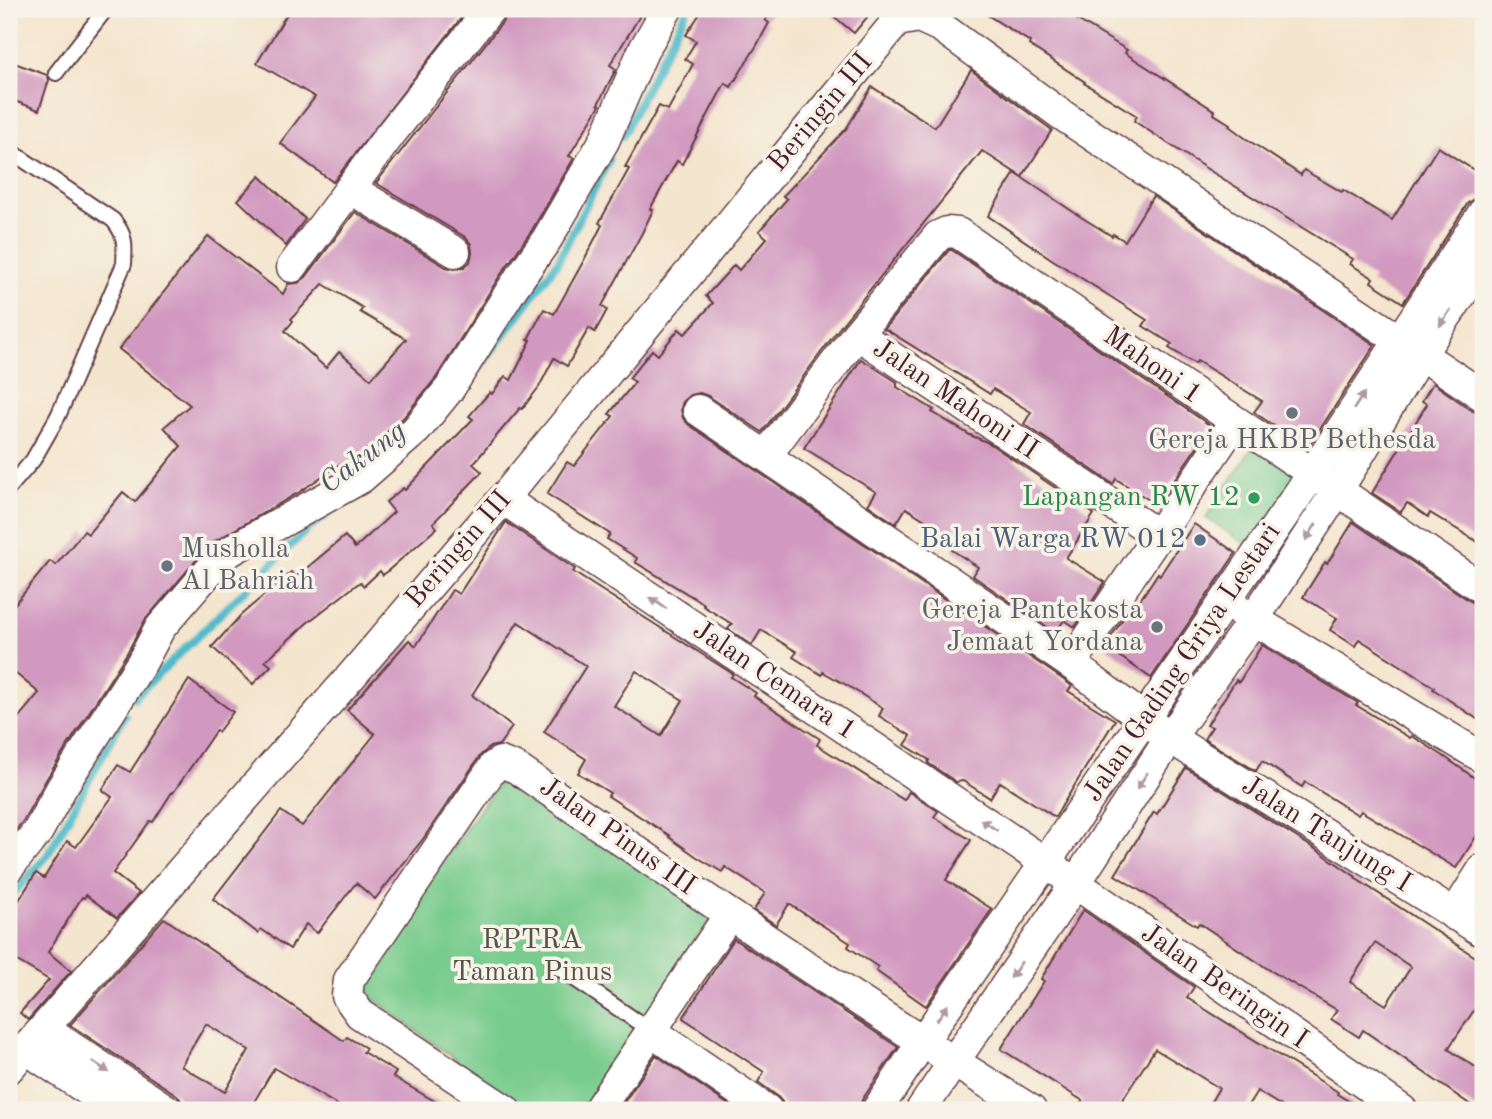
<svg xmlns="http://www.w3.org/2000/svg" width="1492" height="1119" font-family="'Old Standard TT',serif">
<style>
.green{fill:#79cc8e;stroke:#62765c;stroke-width:2}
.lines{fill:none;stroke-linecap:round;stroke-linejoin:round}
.stream{stroke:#50bbcb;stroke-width:8}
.building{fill:#d199c0;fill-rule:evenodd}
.service-casing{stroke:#643d43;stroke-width:18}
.minor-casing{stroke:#643d43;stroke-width:33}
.service{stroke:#fff;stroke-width:14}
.minor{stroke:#fff;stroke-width:30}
.oneway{fill:#ae9aa0}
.worship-dot{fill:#6b7280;stroke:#f7f3e8;stroke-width:2.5}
.leisure-dot{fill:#2e9e5b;stroke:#f7f3e8;stroke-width:2.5}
.service-dot{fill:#5c6f8a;stroke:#f7f3e8;stroke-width:2.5}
.labels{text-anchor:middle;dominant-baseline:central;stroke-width:7;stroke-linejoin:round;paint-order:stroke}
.street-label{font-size:28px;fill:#4a1f2b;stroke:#f7f3e8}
.worship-label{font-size:28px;fill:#5b616d;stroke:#f7f3e8}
.leisure-label{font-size:28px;fill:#27864d;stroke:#f7f3e8;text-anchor:end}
.service-label{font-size:28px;fill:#4e5e75;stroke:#f7f3e8;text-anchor:end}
.park-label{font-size:28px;fill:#585349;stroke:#f7f3e8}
.water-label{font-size:30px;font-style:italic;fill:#4c5663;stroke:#f7f3e8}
</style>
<rect width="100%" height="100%" fill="#f7f3e8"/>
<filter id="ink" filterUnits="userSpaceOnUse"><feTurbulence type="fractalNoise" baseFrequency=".0143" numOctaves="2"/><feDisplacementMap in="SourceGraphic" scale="14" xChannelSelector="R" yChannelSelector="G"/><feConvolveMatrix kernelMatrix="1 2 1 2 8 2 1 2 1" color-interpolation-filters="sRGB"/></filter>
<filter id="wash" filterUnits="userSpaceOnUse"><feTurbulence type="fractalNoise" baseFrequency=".00686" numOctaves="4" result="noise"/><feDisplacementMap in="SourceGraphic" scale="28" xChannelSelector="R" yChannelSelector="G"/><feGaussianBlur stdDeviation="1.57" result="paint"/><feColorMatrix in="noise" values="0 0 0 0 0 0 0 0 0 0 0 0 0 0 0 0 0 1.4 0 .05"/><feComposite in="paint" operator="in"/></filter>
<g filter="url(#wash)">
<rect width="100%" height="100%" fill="#f4e5ce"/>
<g class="green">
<polygon points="1253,447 1302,479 1255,550 1206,518"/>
<polygon points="507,771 714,914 585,1110 523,1110 355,985"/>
</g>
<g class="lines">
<g class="stream">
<polyline points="622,136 687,9"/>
<polyline points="477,371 557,263 609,160"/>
<polyline points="134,698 309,528 336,508"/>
<polyline points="9,898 47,856 125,715"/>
</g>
</g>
<g id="blocks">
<g class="building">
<polygon points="290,9 468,9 333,182 280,143 315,97 257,63"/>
<path d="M 507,9 L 644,9 L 610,65 L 616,69 L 598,104 L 600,105 L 569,156 L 574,158 L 532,230 L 497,280 L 436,378 L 403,418 L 360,456 L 357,454 L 347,466 L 344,467 L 340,464 L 301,491 L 210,544 L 145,620 L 127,653 L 47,778 L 23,821 L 9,839 L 9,729 L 39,693 L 9,668 L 9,611 L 50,561 L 56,565 L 84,531 L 88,534 L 123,492 L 135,502 L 181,446 L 164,427 L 190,405 L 119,349 L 208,236 L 283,294 L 288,284 L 298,283 L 306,277 L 355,212 L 446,267 L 455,269 L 464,267 L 470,262 L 472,253 L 471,244 L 465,237 L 376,183 L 504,20 ZM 323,284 L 363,308 L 360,312 L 406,339 L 371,379 L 339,352 L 326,368 L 285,331 L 293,321 L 291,319 Z"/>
<polygon points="703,9 774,9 765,20 769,23 757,45 731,87 725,83 682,164 677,161 650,209 653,210 642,233 602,306 607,310 595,332 589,328 567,366 554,358 539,387 522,409 520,408 473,464 482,472 433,523 437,528 383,575 380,571 364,586 360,582 307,623 265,661 271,666 253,684 212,647 241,615 291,572 296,577 345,536 355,548 394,512 386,502 403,488 405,490 473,419 469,416 490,392 492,394 505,376 511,380 531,340 528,339 544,309 554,314 583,262 602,225 599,223 629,169 625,167 659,106 668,110 693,64 685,59 696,41 686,35"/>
<polygon points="825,9 874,9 854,33"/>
<polygon points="978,9 1076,9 1071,16 1127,50 1125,53 1215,111 1214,114 1230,124 1229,126 1245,138 1301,175 1304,170 1342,192 1343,190 1392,220 1438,147 1483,176 1483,196 1475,198 1468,203 1403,303 1371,282 1373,278 1350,264 1353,259 1204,167 1134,121 1137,116 1084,83 1085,82 1029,45 1030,42"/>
<polygon points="9,61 47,75 49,80 39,110 9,99"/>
<polygon points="971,70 1052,130 1022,177 982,151 843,323 762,432 708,396 700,393 690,395 683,401 681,409 683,418 688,424 1061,678 1072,686 1068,691 1115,720 1055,817 1000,782 990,798 963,781 956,782 928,763 929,760 905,745 911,736 879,716 883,708 848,686 823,672 822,675 793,657 797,652 761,630 752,645 728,629 732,624 703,606 704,604 635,562 637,558 607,539 610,534 547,494 567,462 574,466 613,416 609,414 635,382 629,378 652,350 658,355 679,329 685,334 713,303 706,296 734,265 739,270 767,238 759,231 787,199 783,196 846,129 872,87 935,127"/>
<polygon points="1015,173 1081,217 1112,236 1113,234 1125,241 1153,196 1375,345 1307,449 1254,412 1262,401 1197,361 1195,364 1169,348 1172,344 1143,326 1147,320 1053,260 988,216"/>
<polygon points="260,176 305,219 286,246 238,200"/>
<polygon points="949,250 952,250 1211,426 1157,505 1116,479 1113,484 1024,424 1031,412 993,389 990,394 885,329 883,330"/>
<polygon points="861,359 897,382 897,387 934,410 932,412 970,435 989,443 1094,514 1066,558 1105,582 1075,627 1064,620 1056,633 973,576 978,567 952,550 958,541 906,508 896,524 868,505 876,492 804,448"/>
<polygon points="1433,383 1473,411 1483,413 1483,545 1430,513 1428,517 1407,503 1401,512 1372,493 1427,404 1422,401"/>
<path d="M 506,522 L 575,569 L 573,572 L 733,674 L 731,677 L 756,693 L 754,696 L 820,739 L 817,745 L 904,800 L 909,792 L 938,811 L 934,817 L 971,840 L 946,880 L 992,909 L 926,1006 L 876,971 L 878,967 L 848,947 L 850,943 L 789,904 L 776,925 L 754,910 L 765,893 L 725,867 L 722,872 L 697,857 L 669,837 L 670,836 L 608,796 L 610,793 L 578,773 L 586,759 L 544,732 L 586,666 L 518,622 L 472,695 L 512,727 L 499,745 L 490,747 L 480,756 L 423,839 L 375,899 L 356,883 L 317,933 L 306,924 L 290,949 L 261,929 L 258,933 L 213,899 L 281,811 L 302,826 L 375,734 L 347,710 L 409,640 L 416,646 L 452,590 L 459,594 ZM 636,671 L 683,700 L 661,736 L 614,706 Z"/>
<polygon points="1353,522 1473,603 1483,608 1483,723 1433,689 1434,687 1359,639 1355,646 1330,630 1337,618 1303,597 1325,562 1327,564"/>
<polygon points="1194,524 1236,553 1151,678 1105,646 1135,601 1138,603 1158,573 1160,575"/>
<polygon points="1262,645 1358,703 1356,705 1410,738 1412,736 1442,755 1483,784 1483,826 1456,868 1361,811 1358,815 1305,782 1302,787 1262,761 1256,771 1204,739 1212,727 1207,725 1236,680 1239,682"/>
<polygon points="189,680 233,712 218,732 216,730 173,793 172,792 153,822 150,821 113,873 139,893 117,918 86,895 84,898 82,897 48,952 71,971 28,1020 20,1013 49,980 9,956 9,916 36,873 44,878 67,841 76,847 112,797 102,790 118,765 130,772"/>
<path d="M 1186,768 L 1323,854 L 1356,877 L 1355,878 L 1483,962 L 1483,997 L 1448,1049 L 1483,1072 L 1483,1110 L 1478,1110 L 1363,1030 L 1359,1037 L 1331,1019 L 1337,1010 L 1268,969 L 1199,923 L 1197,926 L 1115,875 L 1154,812 L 1157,814 ZM 1375,943 L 1411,967 L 1386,1005 L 1350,982 Z"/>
<polygon points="1083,910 1194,987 1187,998 1338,1092 1337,1094 1363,1110 1288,1110 1257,1091 1245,1110 1206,1110 1219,1088 1155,1049 1116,1110 1077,1110 1083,1101 1001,1049 1044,981 1041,979"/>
<path d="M 164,918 L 344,1041 L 347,1037 L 366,1048 L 363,1052 L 396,1072 L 393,1077 L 450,1110 L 346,1110 L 274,1068 L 251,1107 L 256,1110 L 184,1110 L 182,1102 L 177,1095 L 70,1025 ZM 206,1024 L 249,1050 L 225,1092 L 181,1066 Z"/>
<polygon points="734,939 898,1047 862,1100 860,1110 784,1110 782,1102 777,1096 758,1082 764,1072 683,1018"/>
<polygon points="656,1055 736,1110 619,1110"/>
</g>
</g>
</g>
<g filter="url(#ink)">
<use href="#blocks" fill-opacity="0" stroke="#643d43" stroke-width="2"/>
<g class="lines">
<defs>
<g id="service">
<polyline points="56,73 106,9"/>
<path d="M 9,150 L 113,220 C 126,235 125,245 124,264 L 58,416 L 33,460 L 9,488"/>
<polyline points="553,964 651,1031"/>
</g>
<g id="minor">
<polyline points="351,189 455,252"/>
<polyline points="292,267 389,136 490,9"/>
<polyline points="857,334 1158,535"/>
<polyline points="698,410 1071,664 1170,738 1483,932"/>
<polyline points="766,456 857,334 938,236 947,232 958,233 1483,589"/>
<polyline points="503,499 1046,863 1402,1110"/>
<polyline points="1238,610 1483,758"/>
<polyline points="1071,664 1234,423"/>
<polyline points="9,867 38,831 62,787 142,662 160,628 223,555 361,478 416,430 450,388 512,289 547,239 604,141 643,51 667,9"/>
<polyline points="1454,915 1483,869"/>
<polyline points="44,1029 167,1110"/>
<polyline points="651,1031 767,1110"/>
<polyline points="25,1048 117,1110"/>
<polyline points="9,1068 354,673 503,499 897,21 919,17 941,27 1059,113 1483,396"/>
<path d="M 505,1110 L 360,1014 L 347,996 L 349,980 L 494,766 L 500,762 L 516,768 C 685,885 856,1002 1031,1110"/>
<polyline points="598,1110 729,915"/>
<polyline points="877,1110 923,1041 1312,474 1483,213"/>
<polyline points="921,1110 1075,884 1170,738 1254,619 1337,491 1421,354 1483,262"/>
</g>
</defs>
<use href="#service" class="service-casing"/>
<use href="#minor" class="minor-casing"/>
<use href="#service" class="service"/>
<use href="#minor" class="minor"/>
</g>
<defs><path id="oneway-solid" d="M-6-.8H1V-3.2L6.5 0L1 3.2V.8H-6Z" transform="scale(1.75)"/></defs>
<g class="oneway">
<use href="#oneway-solid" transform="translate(1445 318) rotate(124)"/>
<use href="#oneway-solid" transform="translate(1359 401) rotate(-57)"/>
<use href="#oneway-solid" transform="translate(1311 532) rotate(123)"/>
<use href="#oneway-solid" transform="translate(658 603) rotate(-146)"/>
<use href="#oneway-solid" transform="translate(1142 781) rotate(123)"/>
<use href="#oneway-solid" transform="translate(989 825) rotate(-146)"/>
<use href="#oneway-solid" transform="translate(1016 970) rotate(124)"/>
<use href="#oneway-solid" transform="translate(942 1013) rotate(-55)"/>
<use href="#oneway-solid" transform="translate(101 1067) rotate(34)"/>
</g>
</g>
<g class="worship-dot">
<circle cx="1292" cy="413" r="7"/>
<circle cx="167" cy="566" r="7"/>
<circle cx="1157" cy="627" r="7"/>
</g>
<circle class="leisure-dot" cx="1254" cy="498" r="7"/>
<circle class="service-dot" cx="1200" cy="540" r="7"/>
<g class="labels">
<g class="street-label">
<text transform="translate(821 113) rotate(-50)">Beringin III</text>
<text transform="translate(1152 366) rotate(35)">Mahoni 1</text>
<text transform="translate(955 400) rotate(34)">Jalan Mahoni II</text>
<text transform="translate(459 550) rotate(-49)">Beringin III</text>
<text transform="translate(1183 663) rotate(-56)">Jalan Gading Griya Lestari</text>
<text transform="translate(774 681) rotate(34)">Jalan Cemara 1</text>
<text transform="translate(1326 835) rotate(32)">Jalan Tanjung I</text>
<text transform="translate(617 837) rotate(35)">Jalan Pinus III</text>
<text transform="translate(1224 987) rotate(35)">Jalan Beringin I</text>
</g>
<g class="worship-label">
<text x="1292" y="441">Gereja HKBP Bethesda</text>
<text x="181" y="550" text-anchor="start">Musholla<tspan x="181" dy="32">Al Bahriah</tspan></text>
<text x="1143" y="611" text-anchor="end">Gereja Pantekosta<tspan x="1143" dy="32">Jemaat Yordana</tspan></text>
</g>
<g class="leisure-label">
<text x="1240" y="498">Lapangan RW 12</text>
</g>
<g class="service-label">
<text x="1186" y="540">Balai Warga RW 012</text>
</g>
<g class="park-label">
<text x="532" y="941">RPTRA<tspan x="532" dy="32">Taman Pinus</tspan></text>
</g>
<g class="water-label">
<text transform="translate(363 458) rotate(-37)">Cakung</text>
</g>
</g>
<rect width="1492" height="1119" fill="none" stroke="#f7f3e8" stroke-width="35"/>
</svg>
